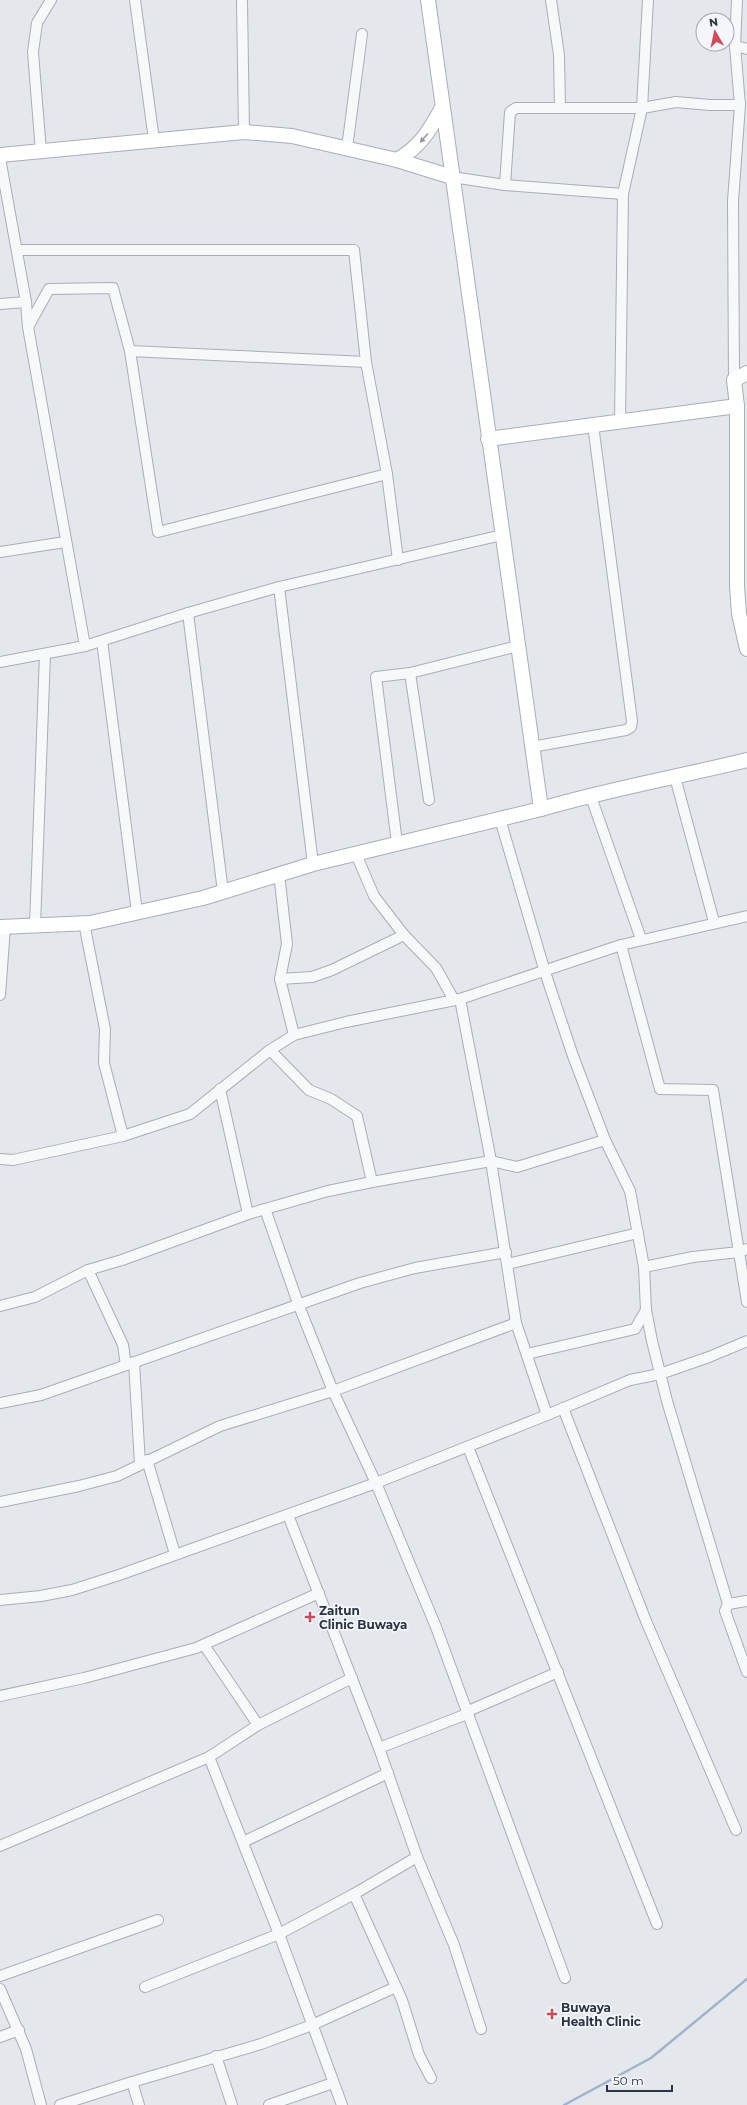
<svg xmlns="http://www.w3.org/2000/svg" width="747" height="2105" font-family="Montserrat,sans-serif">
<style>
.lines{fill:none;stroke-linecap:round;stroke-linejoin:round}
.stream{stroke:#9fb4cc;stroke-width:2.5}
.street-casing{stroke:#a9aeb7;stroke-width:12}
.secondary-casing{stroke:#a9aeb7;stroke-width:16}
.street{stroke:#f7f8fa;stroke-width:10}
.secondary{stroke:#fff;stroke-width:14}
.oneway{fill:#959aa2}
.poi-dot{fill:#d1495b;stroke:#f4f6f9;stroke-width:1.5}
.labels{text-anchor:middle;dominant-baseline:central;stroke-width:3.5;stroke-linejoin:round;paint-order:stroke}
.poi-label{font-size:12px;font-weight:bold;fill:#2b3445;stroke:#f4f6f9;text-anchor:start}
</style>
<rect width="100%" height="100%" fill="#e4e7ec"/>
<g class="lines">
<polyline class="stream" points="564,2105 651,2058 747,1979"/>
<defs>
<g id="street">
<polyline points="135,0 154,140"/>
<polyline points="551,0 559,55 560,108"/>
<polyline points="242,2 244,132"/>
<polyline points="735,46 747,49"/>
<polyline points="347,148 362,34"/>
<polyline points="41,152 33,52 37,23 51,0"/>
<polyline points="0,158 26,302 28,327 85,646"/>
<polyline points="452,177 505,185 623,194"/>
<polyline points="505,185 510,112 516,108 642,108 676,102 710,105 740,105"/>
<polyline points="17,250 354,250 366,362 387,474 398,560"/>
<polyline points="0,304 26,302"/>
<polyline points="28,327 49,289 113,288 130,351 366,362"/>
<polyline points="130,351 158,532 387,474"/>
<polyline points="734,380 733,201 740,105 735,46 737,0"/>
<polyline points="620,421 623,194 642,108 648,0"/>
<polyline points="0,552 65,542"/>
<polyline points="279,587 313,864"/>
<polyline points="188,613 223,892"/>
<polyline points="102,641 137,912"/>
<polyline points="0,662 85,646 188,613 279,587 502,535"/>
<polyline points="410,673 429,800"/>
<polyline points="532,747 626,730 631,727 632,721 593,425"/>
<polyline points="675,777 714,922"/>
<polyline points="590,794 641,939"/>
<polyline points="500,819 545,972 573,1056 605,1140 630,1191 644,1267 646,1310 652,1341 667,1401 728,1604 725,1611 747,1672"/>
<polyline points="397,843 376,677 410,673 518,646"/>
<polyline points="356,854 374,896 404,935 436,968 454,1000"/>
<polyline points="279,874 287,944 280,979 294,1035"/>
<polyline points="84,923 105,1029 104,1063 123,1136"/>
<polyline points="35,926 45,654"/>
<polyline points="621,945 660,1089 713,1090 747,1302"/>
<polyline points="280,979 312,977 332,970 404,935"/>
<polyline points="0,995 5,927"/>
<polyline points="460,999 491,1161 516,1323 547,1415"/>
<polyline points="270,1050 309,1090 331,1099 357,1116 372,1182"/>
<polyline points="220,1089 248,1214"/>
<polyline points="0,1159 13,1160 123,1136 190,1114 270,1050 294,1035 346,1022 460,999 621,945 747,916"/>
<polyline points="265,1209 299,1306 333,1391 376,1483 436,1627 565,1978"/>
<polyline points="508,1264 638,1233"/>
<polyline points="644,1267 693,1257 739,1252 747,1249"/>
<polyline points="88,1270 123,1345 126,1365"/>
<polyline points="0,1306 35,1297 88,1270 122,1260 248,1214 328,1191 372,1182 491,1161 517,1167 605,1140"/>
<polyline points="527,1354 635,1329 646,1310"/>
<polyline points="134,1362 140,1464"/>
<polyline points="0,1403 41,1395 360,1283 415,1268 506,1252"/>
<polyline points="563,1408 646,1621 736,1830"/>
<polyline points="468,1447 657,1924"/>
<polyline points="147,1460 175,1554"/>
<polyline points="0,1502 79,1486 117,1476 220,1426 333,1391 516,1323"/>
<polyline points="288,1515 379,1748 417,1857 454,1945 481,2029"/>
<polyline points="0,1600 41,1596 72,1590 119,1575 376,1483 547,1415 630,1380 660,1374 709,1357 747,1341"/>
<polyline points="728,1604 747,1601"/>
<polyline points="204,1645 258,1725"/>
<polyline points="0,1696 84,1678 196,1648 319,1593"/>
<polyline points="466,1712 558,1672"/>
<polyline points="379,1748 467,1714"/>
<polyline points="209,1757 279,1934 342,2105"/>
<polyline points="243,1842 388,1773"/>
<polyline points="0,1846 209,1757 258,1725 352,1678"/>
<polyline points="354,1894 402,2000 419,2055 431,2078"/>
<polyline points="0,1976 158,1920"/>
<polyline points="145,1987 279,1934 354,1894 417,1857"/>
<polyline points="0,1989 26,2049 41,2105"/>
<polyline points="0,2037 19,2030"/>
<polyline points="216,2056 232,2105"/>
<polyline points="132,2082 139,2105"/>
<polyline points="60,2105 132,2082 261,2044 312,2025 396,1987"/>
<polyline points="269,2105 333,2083"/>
</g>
<g id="secondary">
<polyline points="0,155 244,132 292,136 397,160 452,177"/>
<path d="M 397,160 C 421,146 429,131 442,108"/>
<polyline points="737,406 737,586 739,614 747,649"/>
<polyline points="488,439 737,406 734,380 747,373"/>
<path d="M 541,809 C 609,789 678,777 747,760"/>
<polyline points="0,927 90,923 203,898 313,864 541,809 428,0"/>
</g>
</defs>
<use href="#street" class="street-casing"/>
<use href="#secondary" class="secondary-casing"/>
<use href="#street" class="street"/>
<use href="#secondary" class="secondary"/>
</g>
<defs><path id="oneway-solid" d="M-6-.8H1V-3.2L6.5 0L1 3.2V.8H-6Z"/></defs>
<use class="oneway" href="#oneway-solid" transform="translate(424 138) rotate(131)"/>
<g class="poi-dot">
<path d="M308 1611h4v4h4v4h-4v4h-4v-4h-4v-4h4z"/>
<path d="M550 2008h4v4h4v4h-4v4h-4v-4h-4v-4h4z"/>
</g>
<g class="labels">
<g class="poi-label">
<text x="319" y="1610">Zaitun<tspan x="319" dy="14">Clinic Buwaya</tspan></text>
<text x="561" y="2007">Buwaya<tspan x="561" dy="14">Health Clinic</tspan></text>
</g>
</g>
<g transform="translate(715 32) rotate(351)"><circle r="19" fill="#f4f6f9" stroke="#a4a8b1"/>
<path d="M0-3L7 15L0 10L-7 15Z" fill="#d1495b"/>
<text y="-6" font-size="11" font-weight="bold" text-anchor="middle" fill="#2b3445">N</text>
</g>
<path d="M607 2085v6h65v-6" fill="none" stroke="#2b3445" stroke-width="2"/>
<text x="613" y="2085" font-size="12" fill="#2b3445" stroke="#f4f6f9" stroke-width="3" paint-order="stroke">50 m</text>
</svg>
